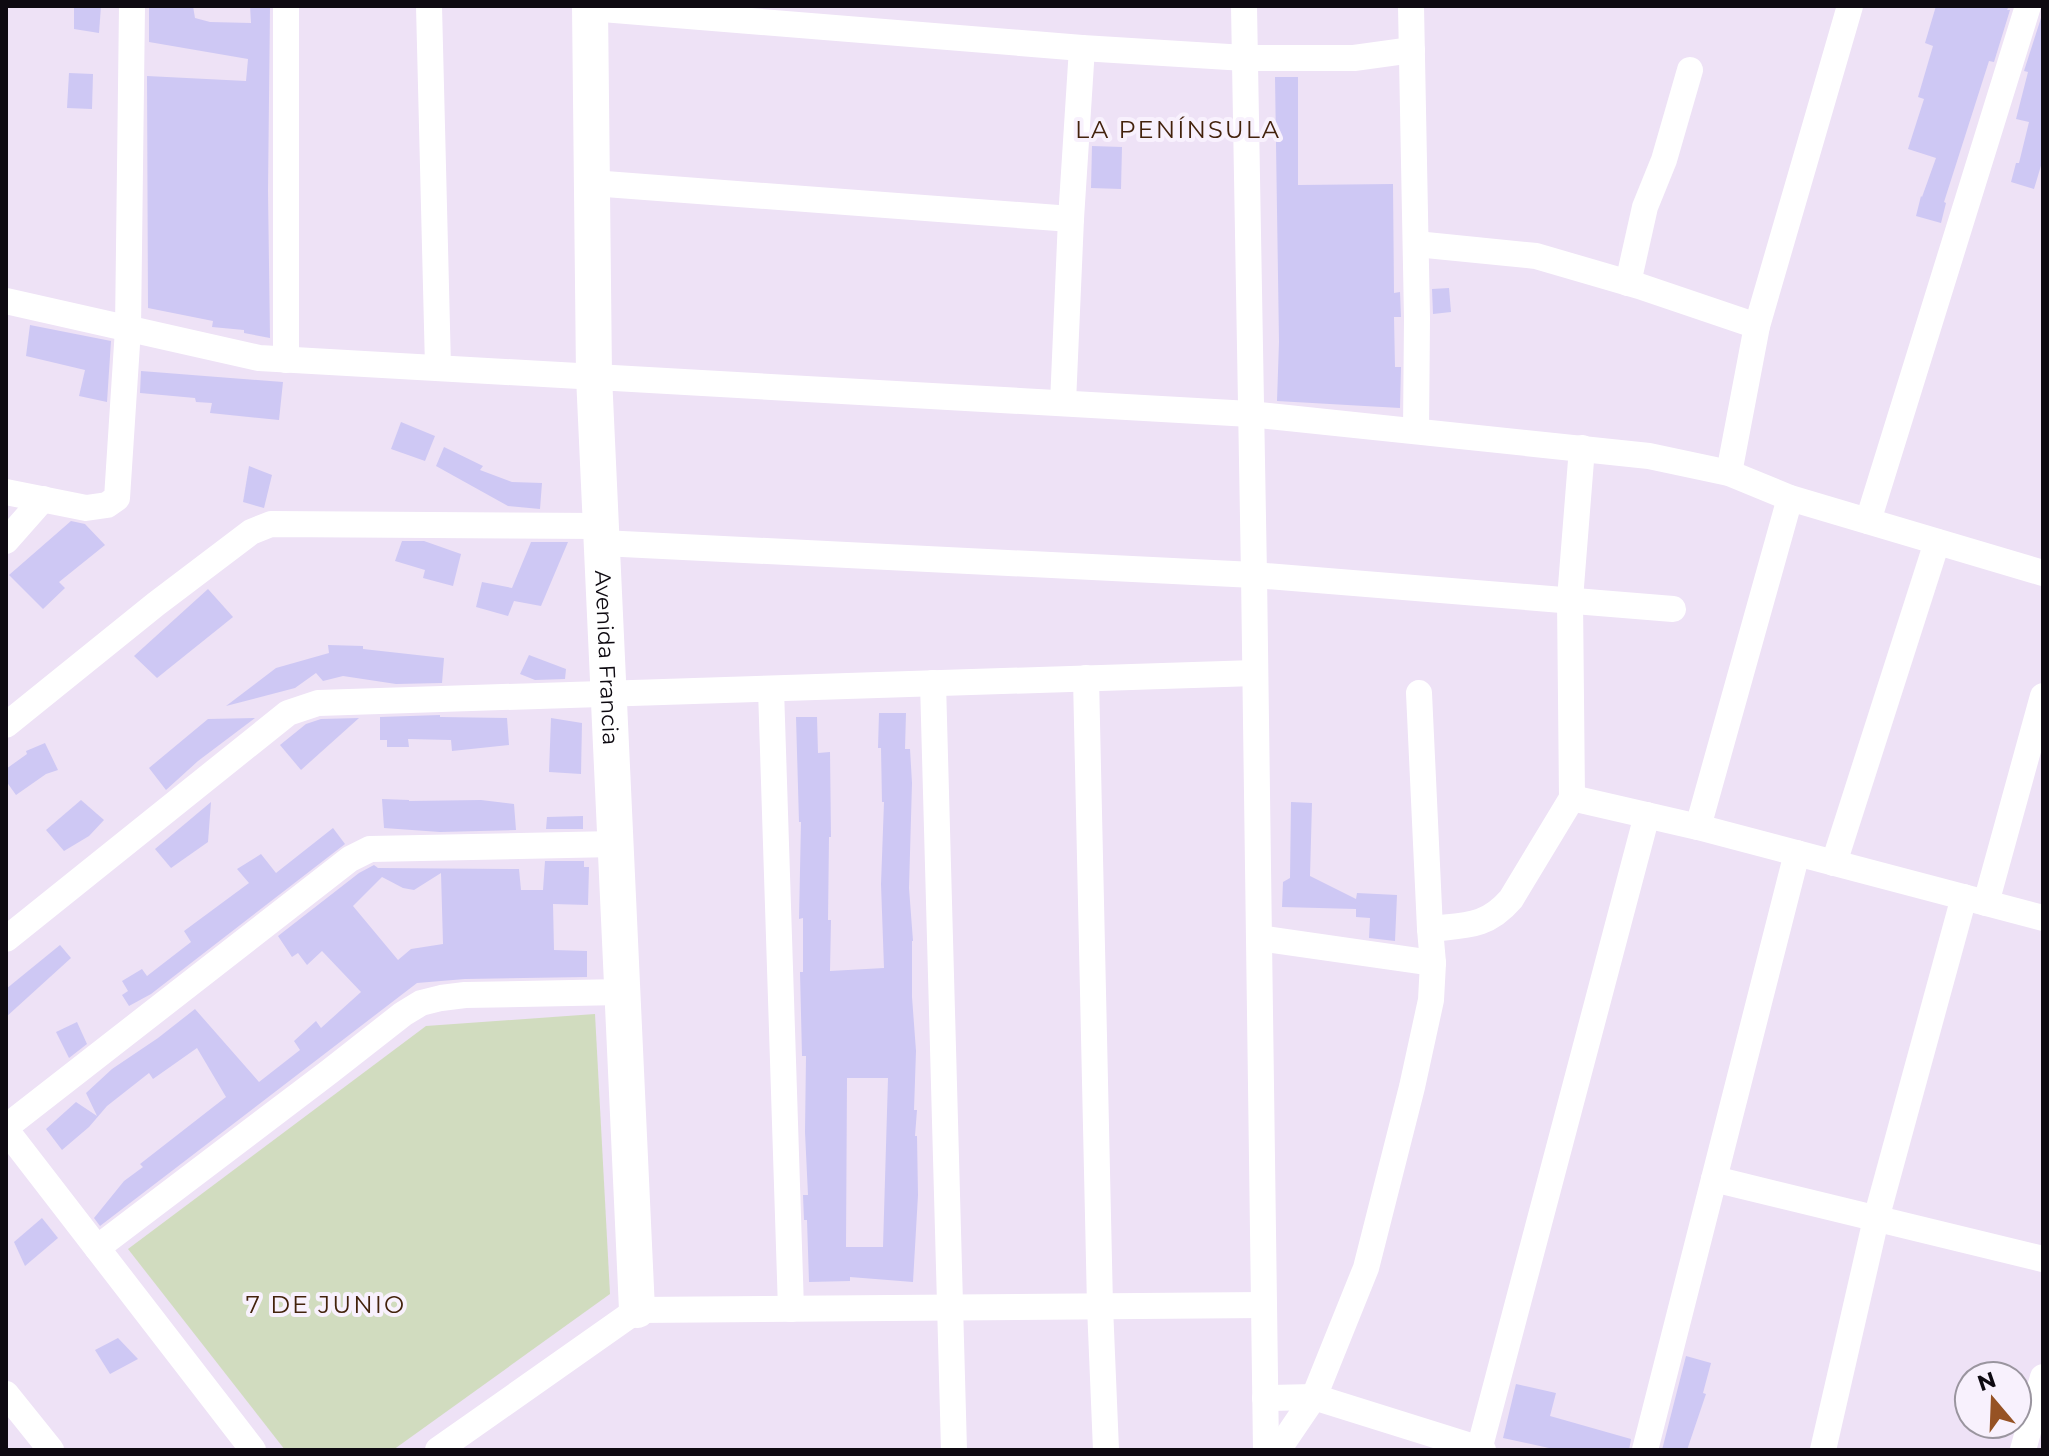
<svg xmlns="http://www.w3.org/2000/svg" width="2049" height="1456" font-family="Montserrat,sans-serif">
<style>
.green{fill:#d1dcbf}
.building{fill:#cec8f4;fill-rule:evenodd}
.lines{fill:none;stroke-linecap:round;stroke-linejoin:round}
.street{stroke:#fff;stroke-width:26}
.secondary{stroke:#fff;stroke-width:36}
.labels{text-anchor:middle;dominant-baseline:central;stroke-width:8;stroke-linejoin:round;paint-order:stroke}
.street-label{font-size:22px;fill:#0e0a11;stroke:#f8f1fd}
.neighbourhood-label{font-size:24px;letter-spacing:2px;fill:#43220c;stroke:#f8f1fd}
</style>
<rect width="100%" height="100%" fill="#eee2f6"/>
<polygon class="green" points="595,1014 610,1294 393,1450 285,1450 128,1249 426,1026"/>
<g class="building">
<polygon points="74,6 101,6 99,33 74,29"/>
<polygon points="149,6 193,6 195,18 210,22 251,23 250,6 270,6 268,191 270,338 244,333 244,330 212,327 213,321 148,308 147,76 246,81 248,59 149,42"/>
<polygon points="1936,6 2009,6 2007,10 2010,10 1994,62 1989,61 1944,202 1946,203 1941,223 1916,216 1921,196 1922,197 1936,158 1908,149 1924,99 1918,97 1933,46 1925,43"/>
<polygon points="2041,18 2043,18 2043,159 2034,189 2011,182 2016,163 2019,163 2029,122 2016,119 2028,72 2024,71"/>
<polygon points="69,73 93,74 92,109 67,108"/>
<polygon points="1275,77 1298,77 1298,185 1393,184 1394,293 1400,292 1401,317 1394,317 1395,367 1401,367 1400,408 1277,401 1279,342"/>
<polygon points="1092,146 1122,147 1121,189 1091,188"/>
<polygon points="1449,288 1451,312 1433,314 1432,289"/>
<polygon points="30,325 111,341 107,402 79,396 85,370 26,356"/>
<polygon points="141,371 283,382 279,420 210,413 212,403 196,402 195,398 140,393"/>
<polygon points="401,422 435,436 425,461 391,449"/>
<polygon points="444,447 483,466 480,470 512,482 542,483 540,509 508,506 436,466"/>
<polygon points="249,466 272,475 264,508 243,502"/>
<polygon points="71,521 85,524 105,545 59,582 65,588 43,609 9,575"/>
<polygon points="402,541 424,541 461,554 453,586 423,578 425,570 395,561"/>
<polygon points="531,542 568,542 541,606 514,601 508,616 476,607 482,582 512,588"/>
<polygon points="208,589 233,617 157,678 134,656"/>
<polygon points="328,645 363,646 363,649 444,658 442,683 396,684 343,676 323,681 316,673 295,688 226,706 276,668 329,653"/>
<polygon points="529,655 566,669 565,679 535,680 520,674"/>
<path d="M 879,713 L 906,713 L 905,749 L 910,749 L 912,783 L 909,888 L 913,941 L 912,941 L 912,997 L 916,1051 L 914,1110 L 917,1110 L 915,1136 L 917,1136 L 918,1195 L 913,1282 L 850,1277 L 850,1281 L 809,1282 L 807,1220 L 804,1220 L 803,1195 L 808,1195 L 805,1132 L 806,1056 L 802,1056 L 800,972 L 803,972 L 803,918 L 799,919 L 801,822 L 799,822 L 796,717 L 817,717 L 818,753 L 830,752 L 831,837 L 829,837 L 828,920 L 831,920 L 830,971 L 884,968 L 881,884 L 884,802 L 882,802 L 881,748 L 878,748 ZM 847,1078 L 888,1078 L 883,1247 L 846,1247 Z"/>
<polygon points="440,715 440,717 507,718 509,745 452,751 451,740 408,739 409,747 387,747 387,740 380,740 380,717"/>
<polygon points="255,718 198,761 166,790 149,768 208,719"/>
<polygon points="359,718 301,770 280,745 306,724 321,719"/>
<polygon points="551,718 582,723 581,774 549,772"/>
<polygon points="45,743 58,770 46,774 16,795 6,781 6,769 27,754 26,751"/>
<polygon points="382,799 409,800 409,801 481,800 514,804 516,830 440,832 384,828"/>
<polygon points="81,800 104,820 89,836 64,851 46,830"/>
<polygon points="211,802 208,842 171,868 155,849"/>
<polygon points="1291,802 1312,803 1310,876 1356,899 1357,893 1397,895 1395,941 1369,938 1370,918 1356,917 1356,909 1282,907 1283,882 1290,878"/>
<polygon points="583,816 583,829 546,829 547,817"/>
<polygon points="333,828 345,844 151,994 129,1006 122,995 128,991 122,981 142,969 147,976 191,942 184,931 249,883 237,869 261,854 276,873"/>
<path d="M 545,861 L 584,861 L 584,867 L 589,867 L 588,905 L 553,904 L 554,950 L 587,951 L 587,977 L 465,979 L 417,983 L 100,1226 L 94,1218 L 124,1181 L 143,1167 L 140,1164 L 226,1097 L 197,1048 L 153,1079 L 149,1073 L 107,1106 L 89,1127 L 62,1150 L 46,1129 L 76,1102 L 97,1116 L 86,1093 L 112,1069 L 158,1038 L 195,1009 L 259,1082 L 300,1050 L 294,1041 L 316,1021 L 321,1028 L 361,992 L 322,951 L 307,965 L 298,953 L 292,957 L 278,936 L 359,873 L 374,865 L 378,868 L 519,869 L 521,890 L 543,890 ZM 441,873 L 443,944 L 411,949 L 398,960 L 353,906 L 382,877 L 403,888 L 414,890 Z"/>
<polygon points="60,945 71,958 6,1017 6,989"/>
<polygon points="77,1022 87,1044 69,1058 56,1032"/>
<polygon points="42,1218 58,1238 25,1266 14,1242"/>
<polygon points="118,1338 138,1359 110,1374 95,1350"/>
<polygon points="1686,1356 1711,1363 1703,1393 1706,1394 1687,1450 1662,1450"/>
<polygon points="1516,1384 1556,1393 1550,1416 1631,1439 1629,1450 1558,1450 1503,1438"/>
</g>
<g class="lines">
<g class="street">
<polyline points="286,6 286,360"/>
<polyline points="429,6 438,367"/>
<polyline points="1244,6 1254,575 1266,1450"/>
<polyline points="1411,6 1417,318 1416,431"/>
<polyline points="590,8 1082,48 1245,58 1354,58 1412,50"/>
<polyline points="592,183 1071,219"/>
<polyline points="1416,244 1536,256 1639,286 1757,326"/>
<polyline points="1628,283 1645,207 1664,160 1690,70"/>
<polyline points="6,301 259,358 1250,414 1649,456 1729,473 1790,498 2043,573"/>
<polyline points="1063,403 1071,219 1082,48"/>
<polyline points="1729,473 1757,326 1850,6"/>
<polyline points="6,492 86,508 107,505 117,498 128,329 132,6"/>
<polyline points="1868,521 2028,6"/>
<polyline points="6,541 43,499"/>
<polyline points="602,543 1254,575 1673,609"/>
<polyline points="1086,678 1100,1306 1106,1450"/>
<polyline points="933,683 954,1450"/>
<polyline points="771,689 791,1309"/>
<polyline points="6,725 156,604 251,532 271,524 601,526"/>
<polyline points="1572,798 1698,827 2043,918"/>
<polyline points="1698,827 1790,498"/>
<polyline points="1834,863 1937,542"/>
<polyline points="1986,903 2043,696"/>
<path d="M 1430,929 C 1465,925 1486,928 1511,899 L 1572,798 L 1570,599 L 1582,448"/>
<polyline points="1259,938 1433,963"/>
<polyline points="6,939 288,713 318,703 1255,673"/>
<polyline points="6,1127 350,859 370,849 615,844"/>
<polyline points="6,1130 253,1450"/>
<polyline points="1714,1179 2043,1259"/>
<polyline points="97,1248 329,1072 403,1014 421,1003 441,998 465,995 622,992"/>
<polyline points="6,1394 51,1450"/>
<polyline points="1265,1398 1314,1397 1483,1450"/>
<polyline points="438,1450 637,1310 1264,1305"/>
<polyline points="1278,1450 1314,1397 1366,1268 1412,1087 1431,1000 1433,963 1430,929 1419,693"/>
<polyline points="1479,1450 1647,815"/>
<polyline points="1645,1450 1797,853"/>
<polyline points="1823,1450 1876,1219 1964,897"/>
<polyline points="2023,1450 2043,1377"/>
</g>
<path class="secondary" id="s1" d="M 590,6 L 594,376 L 637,1310"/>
</g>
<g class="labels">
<g class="street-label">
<text stroke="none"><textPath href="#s1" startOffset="652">Avenida Francia</textPath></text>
</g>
<g class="neighbourhood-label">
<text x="1178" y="129">LA PENÍNSULA</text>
<text x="326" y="1304">7 DE JUNIO</text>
</g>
</g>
<rect width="2049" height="1456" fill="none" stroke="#0e0a11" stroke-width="16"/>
<g transform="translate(1993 1400) rotate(341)"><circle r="38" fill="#f8f1fd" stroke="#9a959f" stroke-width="2"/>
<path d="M0-6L14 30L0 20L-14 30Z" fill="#965224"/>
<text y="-12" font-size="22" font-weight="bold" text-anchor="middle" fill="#0e0a11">N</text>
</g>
</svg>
